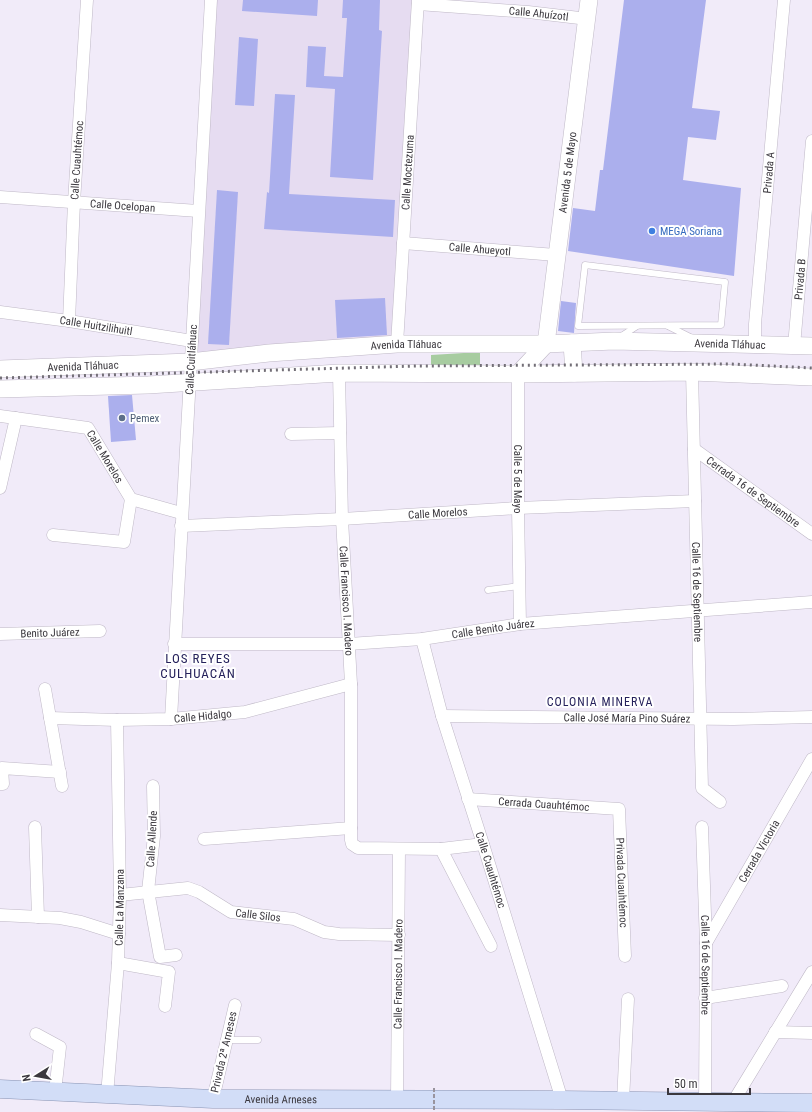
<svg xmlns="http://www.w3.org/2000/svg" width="812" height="1112" font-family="'Roboto Condensed',sans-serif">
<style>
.built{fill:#e6dcf1}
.green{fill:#a7cca0}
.building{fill:#abafed}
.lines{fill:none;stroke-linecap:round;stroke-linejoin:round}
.lane-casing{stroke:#bfb8c6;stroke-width:7}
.street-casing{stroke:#bfb8c6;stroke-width:13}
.secondary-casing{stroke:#bfb8c6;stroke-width:18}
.primary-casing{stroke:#8a94b3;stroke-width:19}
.lane{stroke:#fff;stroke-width:6}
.street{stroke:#fff;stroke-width:12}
.secondary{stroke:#fff;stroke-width:17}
.primary{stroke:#d2ddf7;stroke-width:18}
.rail{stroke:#736f77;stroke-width:3;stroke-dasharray:2 4;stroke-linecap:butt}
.path-bridge{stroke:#99949e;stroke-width:2;stroke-dasharray:4 2;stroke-linecap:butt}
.shop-dot{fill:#3f7fe0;stroke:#fff;stroke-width:1.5}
.service-dot{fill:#5c6f8a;stroke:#fff;stroke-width:1.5}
.labels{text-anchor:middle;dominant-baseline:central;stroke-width:4;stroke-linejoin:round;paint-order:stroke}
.street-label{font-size:11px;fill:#3b383e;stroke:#fff}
.shop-label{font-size:11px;fill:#366cbe;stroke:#fff;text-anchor:start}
.service-label{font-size:11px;fill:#4e5e75;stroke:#fff;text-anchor:start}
.neighbourhood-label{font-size:12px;letter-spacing:1px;fill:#25215b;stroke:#fff}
.quarter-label{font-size:13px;letter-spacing:1px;fill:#25215b;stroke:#fff}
</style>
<rect width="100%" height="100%" fill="#f1ebf9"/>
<polygon class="built" points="211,0 418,0 397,344 190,362"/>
<polygon class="green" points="480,352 480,367 431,367 431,355"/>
<g class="building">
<polygon points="243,0 318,0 317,16 242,11"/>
<polygon points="343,0 380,0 379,30 382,31 373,180 330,177 335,89 306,87 308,46 326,47 324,76 343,77 347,18 342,18"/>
<polygon points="624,0 706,0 692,108 720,111 716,140 688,137 683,180 741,188 734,276 568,251 573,208 595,211 600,170 603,170"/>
<polygon points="239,37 258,39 254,106 235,105"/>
<polygon points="275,94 295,95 289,194 395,200 393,237 264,229 267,192 269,193"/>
<polygon points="217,190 238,192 229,345 208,344"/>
<polygon points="385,298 387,335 337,338 335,300"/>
<polygon points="561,301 576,303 574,333 558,331"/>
<polygon points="132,395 136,440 111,442 108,396"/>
</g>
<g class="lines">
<defs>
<g id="lane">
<polygon points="585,265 725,282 721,325 578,326"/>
<polyline points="668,326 692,338"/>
<polyline points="620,337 637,326"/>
<polyline points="488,590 519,586"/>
<polyline points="226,1040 258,1040"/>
</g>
<g id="street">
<path id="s1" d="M 418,4 L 528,12 L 588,19"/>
<path id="s2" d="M 0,197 L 198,211"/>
<path id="s3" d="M 403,243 L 556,255"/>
<path id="s4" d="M 0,312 L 69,321 L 192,341"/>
<path id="s5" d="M 69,321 L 74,202 L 87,0"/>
<path id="s6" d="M 397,344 L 418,0"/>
<path id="s7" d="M 755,345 L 755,324 L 784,0"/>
<path id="s8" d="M 794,346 L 812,141"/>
<path id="s9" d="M 692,372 L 702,788 L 720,802"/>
<path id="s10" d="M 339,373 L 342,519 L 351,684 L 351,840 L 352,844 L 358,848 L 441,849 L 483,844"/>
<path id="s11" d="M 518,374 L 518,508 L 520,624"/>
<path id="s12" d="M 0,416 L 88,428 L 131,499 L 181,513"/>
<polyline points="291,434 340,433"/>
<path id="s13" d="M 694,449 L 812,534"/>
<polyline points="0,488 16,418"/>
<path id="s14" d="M 181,526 L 342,519 L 518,508 L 695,501"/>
<polyline points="53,535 124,542 131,499"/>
<path id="s15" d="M 0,634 L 100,631"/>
<path id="s16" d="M 422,639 L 442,716 L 483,844 L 562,1100"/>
<path id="s17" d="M 174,644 L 349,644 L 422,639 L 520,624 L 812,602"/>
<polyline points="45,689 62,786"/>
<path id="s18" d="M 442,716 L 733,719 L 812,717"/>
<path id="s19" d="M 50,718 L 117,720 L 171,719 L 245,712 L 351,684"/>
<path id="s20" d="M 171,719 L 211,0"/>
<polyline points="0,784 3,784 2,768 60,772"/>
<polyline points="153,786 154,836 148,891 160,957 176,955"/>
<path id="s21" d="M 468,799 L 619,809 L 625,956"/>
<polyline points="35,827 38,917"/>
<path id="s22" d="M 702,827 L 706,944 L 705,1103"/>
<polyline points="204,839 351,828"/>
<polyline points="441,849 491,946"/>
<path id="s23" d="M 120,895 L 188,888 L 199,892 L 231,912 L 294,919 L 324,932 L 339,934 L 399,935"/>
<polyline points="0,915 60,918 81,922 119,934"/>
<path id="s24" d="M 706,943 L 812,759"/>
<polyline points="118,963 169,972 165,1006"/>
<polyline points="705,998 782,986"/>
<polyline points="775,1032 812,1033"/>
<polyline points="36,1034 60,1047 55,1092"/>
<path id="s25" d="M 107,1095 L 118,963 L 120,895 L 117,720"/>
<polyline points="213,1099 235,1005"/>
<path id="s26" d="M 397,1100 L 399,849"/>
<polyline points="623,1101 628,999"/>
<polyline points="733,1102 812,972"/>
</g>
<g id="secondary">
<polyline points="572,343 574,373"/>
<path id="s27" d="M 0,369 L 190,362 L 269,353 L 397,344 L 546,344 L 614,341 L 812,346"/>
<path id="s28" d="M 518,374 L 546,344 L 589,0"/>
<polyline points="0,389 148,385 339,373 518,374 692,372 812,377"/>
</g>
<g id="primary">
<path id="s29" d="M 0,1089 L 213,1099 L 562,1100 L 812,1103"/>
</g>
</defs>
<use href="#lane" class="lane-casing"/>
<use href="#street" class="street-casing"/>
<use href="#secondary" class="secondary-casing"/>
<use href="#primary" class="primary-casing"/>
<use href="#lane" class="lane"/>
<use href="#street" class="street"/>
<use href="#secondary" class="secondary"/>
<use href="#primary" class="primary"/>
<polyline class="rail" points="0,378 416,366 731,364 812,368"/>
<polyline class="path-bridge" points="434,1088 434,1112"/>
</g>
<circle class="shop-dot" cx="652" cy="231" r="4"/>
<circle class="service-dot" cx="122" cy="418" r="4"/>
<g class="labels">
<g class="street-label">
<text stroke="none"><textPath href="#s1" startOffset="121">Calle Ahuízotl</textPath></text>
<text stroke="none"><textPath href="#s5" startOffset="161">Calle Cuauhtémoc</textPath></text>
<text stroke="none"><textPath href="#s6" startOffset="172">Calle Moctezuma</textPath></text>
<text stroke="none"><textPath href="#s28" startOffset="214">Avenida 5 de Mayo</textPath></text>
<text stroke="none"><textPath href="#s7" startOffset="173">Privada A</textPath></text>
<text stroke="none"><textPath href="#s2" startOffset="123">Calle Ocelopan</textPath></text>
<text stroke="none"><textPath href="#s3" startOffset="77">Calle Ahueyotl</textPath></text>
<text stroke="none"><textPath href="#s8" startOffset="67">Privada B</textPath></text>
<text stroke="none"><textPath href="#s4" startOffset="97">Calle Huitzilihuitl</textPath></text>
<text stroke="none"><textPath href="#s27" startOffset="731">Avenida Tláhuac</textPath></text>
<text stroke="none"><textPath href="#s27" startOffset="407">Avenida Tláhuac</textPath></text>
<text stroke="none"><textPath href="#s20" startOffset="360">Calle Cuitláhuac</textPath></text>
<text stroke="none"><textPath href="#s27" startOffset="83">Avenida Tláhuac</textPath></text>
<text stroke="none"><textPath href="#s12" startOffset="122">Calle Morelos</textPath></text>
<text stroke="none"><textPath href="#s11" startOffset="105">Calle 5 de Mayo</textPath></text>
<text stroke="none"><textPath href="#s13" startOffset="73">Cerrada 16 de Septiembre</textPath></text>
<text stroke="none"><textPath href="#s14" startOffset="257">Calle Morelos</textPath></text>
<text stroke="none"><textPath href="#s9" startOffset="220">Calle 16 de Septiembre</textPath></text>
<text stroke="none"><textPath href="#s10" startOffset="228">Calle Francisco I. Madero</textPath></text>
<text stroke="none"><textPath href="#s17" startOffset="320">Calle Benito Juárez</textPath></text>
<text stroke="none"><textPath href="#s15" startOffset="50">Benito Juárez</textPath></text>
<text stroke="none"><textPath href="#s19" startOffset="153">Calle Hidalgo</textPath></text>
<text stroke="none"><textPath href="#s18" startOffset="185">Calle José María Pino Suárez</textPath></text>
<text stroke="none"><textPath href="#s21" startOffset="76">Cerrada Cuauhtémoc</textPath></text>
<text transform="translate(152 839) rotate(-87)">Calle Allende</text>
<text stroke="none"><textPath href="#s24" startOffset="106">Cerrada Victoria</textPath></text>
<text stroke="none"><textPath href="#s16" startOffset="241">Calle Cuauhtémoc</textPath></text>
<text stroke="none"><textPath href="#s21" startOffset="225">Privada Cuauhtémoc</textPath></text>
<text stroke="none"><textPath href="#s25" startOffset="188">Calle La Manzana</textPath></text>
<text stroke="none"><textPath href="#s23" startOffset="145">Calle Silos</textPath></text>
<text stroke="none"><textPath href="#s22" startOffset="138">Calle 16 de Septiembre</textPath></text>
<text stroke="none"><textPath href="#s26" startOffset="126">Calle Francisco I. Madero</textPath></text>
<text transform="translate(224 1052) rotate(-77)">Privada 2ª Arneses</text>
<text stroke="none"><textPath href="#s29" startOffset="281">Avenida Arneses</textPath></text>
</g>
<g class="shop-label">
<text x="660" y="231">MEGA Soriana</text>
</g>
<g class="service-label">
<text x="130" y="418">Pemex</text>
</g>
<g class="neighbourhood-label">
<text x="600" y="702">COLONIA MINERVA</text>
</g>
<g class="quarter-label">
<text x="198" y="658">LOS REYES<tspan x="198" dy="15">CULHUACÁN</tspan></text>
</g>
</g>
<g transform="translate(36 1076) rotate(259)" stroke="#ffffff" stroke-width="3" paint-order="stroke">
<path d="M0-3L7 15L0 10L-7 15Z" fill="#3b383e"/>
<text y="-6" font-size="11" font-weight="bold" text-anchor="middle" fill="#3b383e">N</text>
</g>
<path d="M668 1088v6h82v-6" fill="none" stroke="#3b383e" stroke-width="2"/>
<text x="674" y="1088" font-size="12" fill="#3b383e" stroke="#ffffff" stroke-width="3" paint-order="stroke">50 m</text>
</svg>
